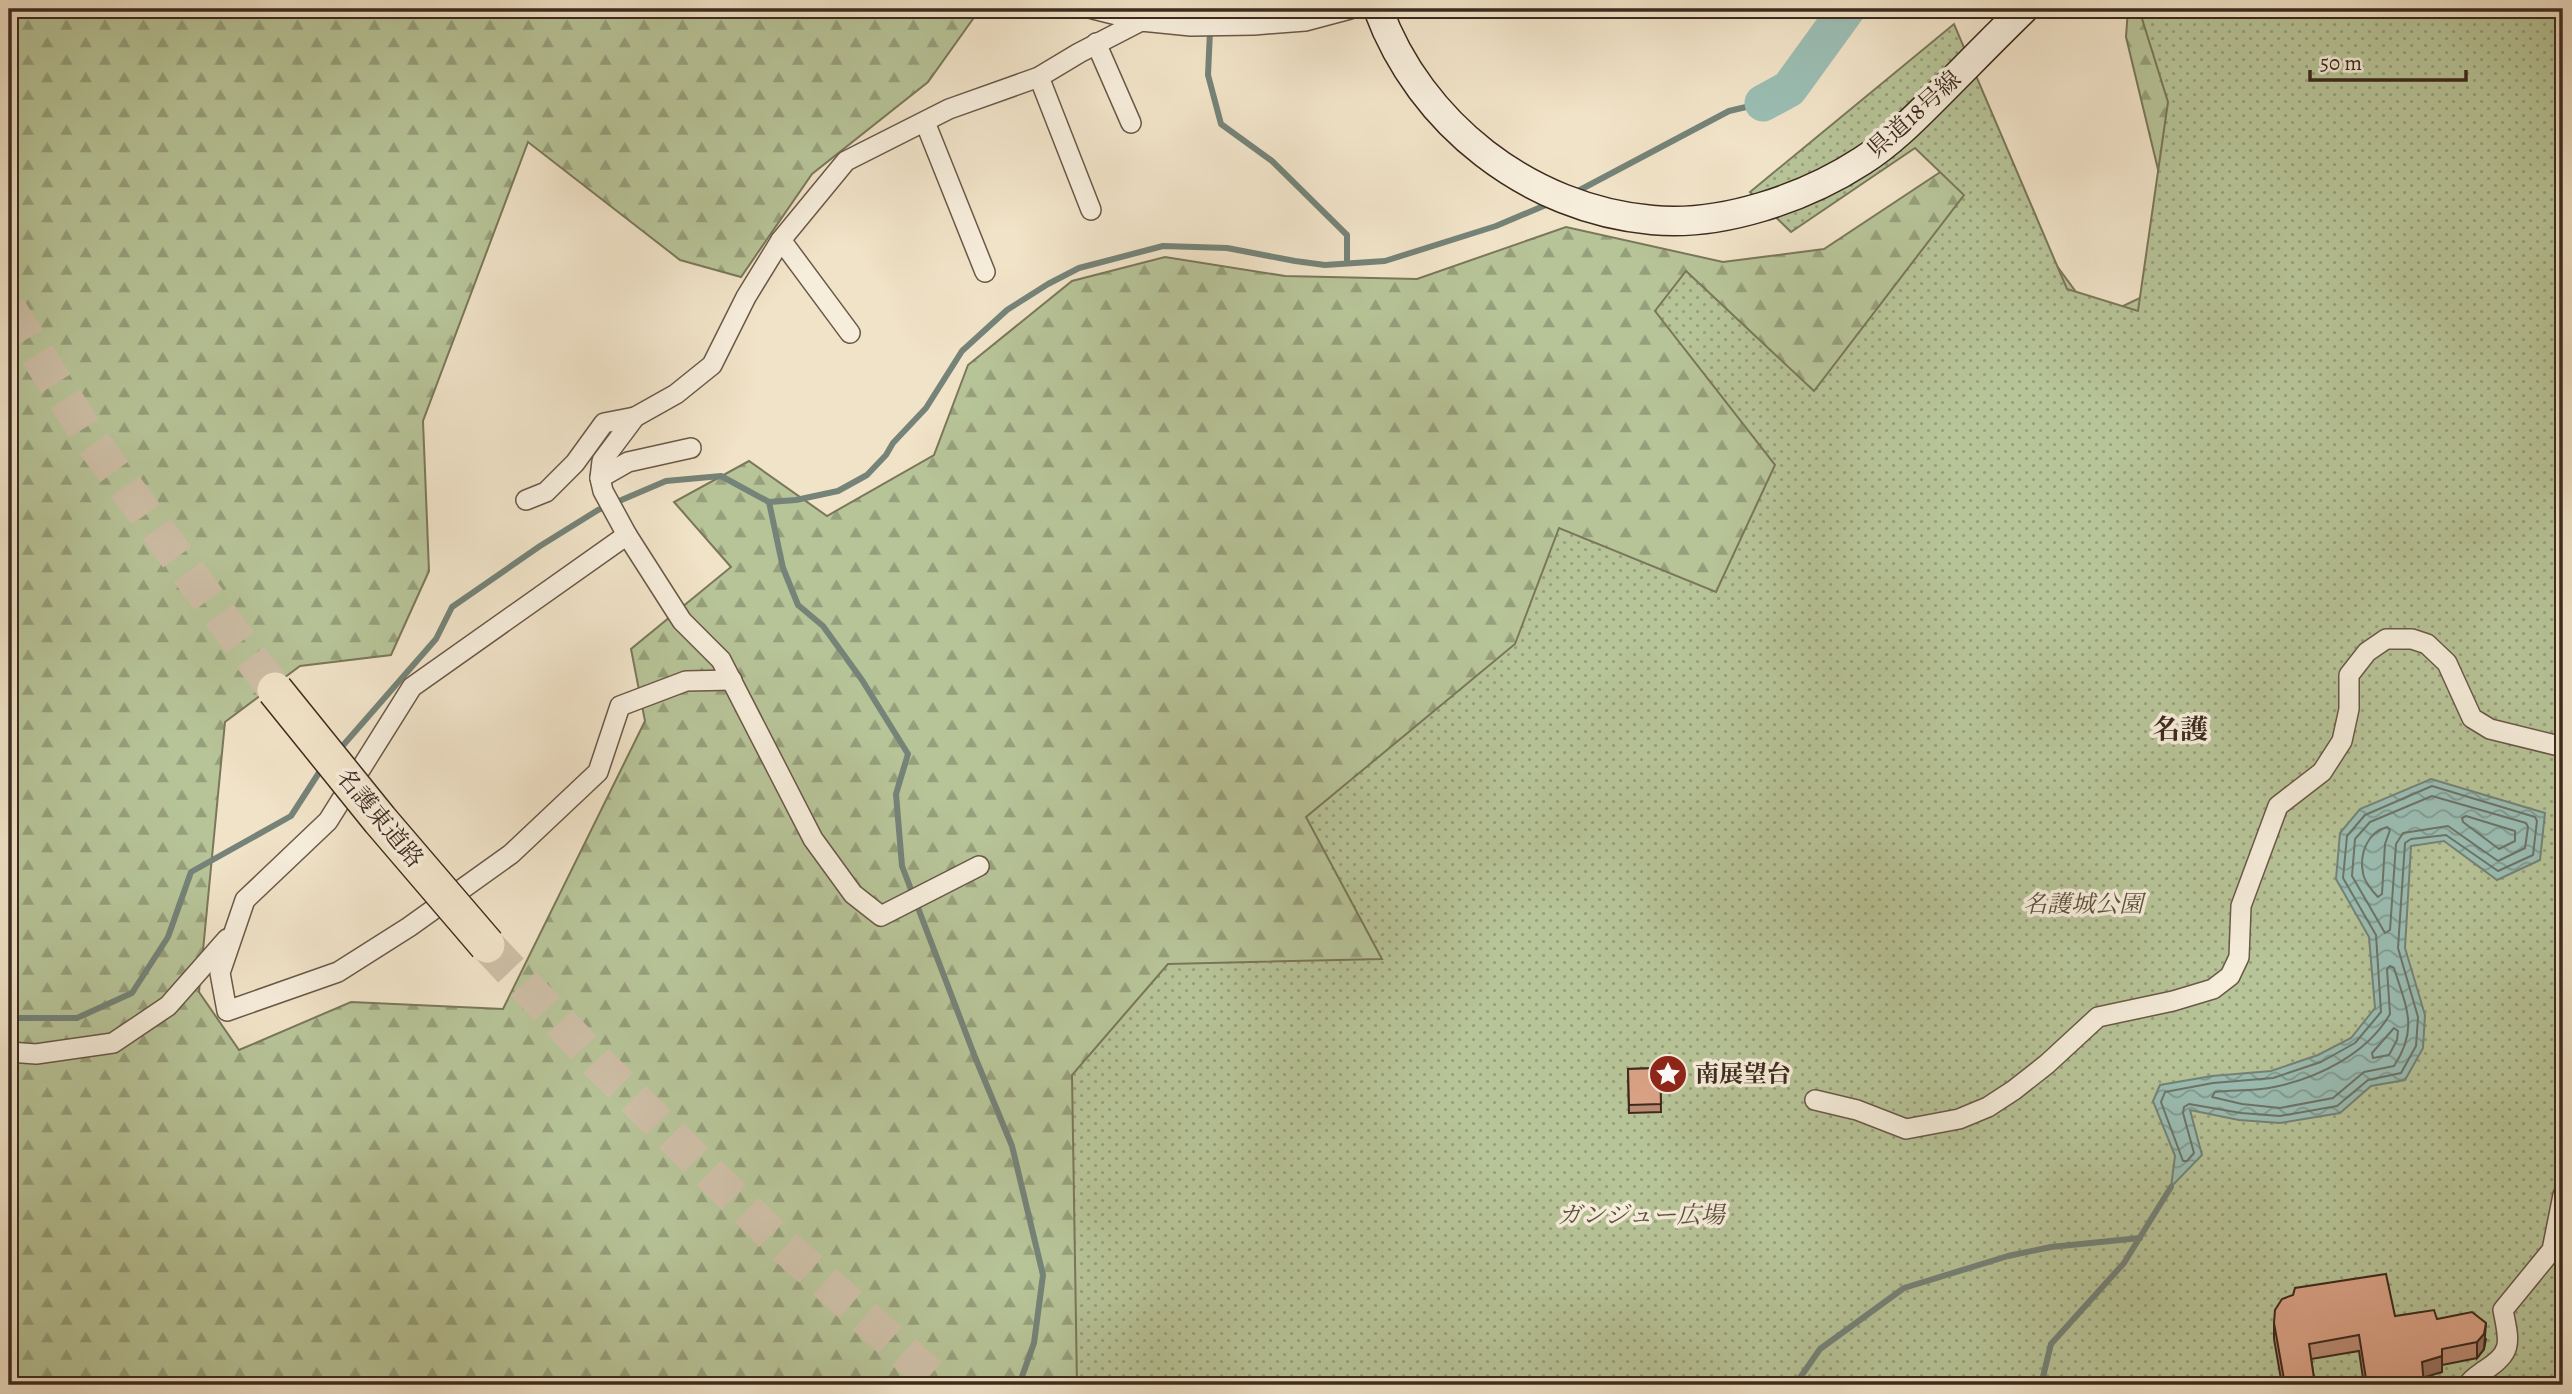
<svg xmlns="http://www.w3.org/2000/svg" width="2572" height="1394" font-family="Alegreya,'Noto Serif JP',serif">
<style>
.forest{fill:url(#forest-firs);stroke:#7a775a;stroke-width:2}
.park{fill:url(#park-dots);stroke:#7a775a;stroke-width:2}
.water{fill:url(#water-waves);stroke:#758378;stroke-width:2}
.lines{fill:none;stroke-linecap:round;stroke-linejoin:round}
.shore{stroke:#6c7468;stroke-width:2}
.stream{stroke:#758378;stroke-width:6}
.river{stroke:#9bbeb4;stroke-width:37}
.motorway-tunnel{stroke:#cdbea6;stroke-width:35;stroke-dasharray:35 18;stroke-linecap:butt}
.minor-casing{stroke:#6a5848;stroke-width:22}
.secondary-casing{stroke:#3d2a1d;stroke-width:31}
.minor{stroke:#f6eddb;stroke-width:19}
.secondary{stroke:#f6eddb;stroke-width:28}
.motorway-bridge-casing{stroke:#3d2a1d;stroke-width:38;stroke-linecap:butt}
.motorway-bridge{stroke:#f1e3c8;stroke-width:35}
.wall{fill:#bb8b73;stroke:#3d2a1d;stroke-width:2}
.shaded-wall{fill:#99715e;stroke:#3d2a1d;stroke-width:2}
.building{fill:#daa286;stroke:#3d2a1d;stroke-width:2}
.labels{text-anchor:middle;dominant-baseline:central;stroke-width:7;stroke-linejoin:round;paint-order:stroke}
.street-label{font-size:24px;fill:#3d2a1d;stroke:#f6eddb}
.park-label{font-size:24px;font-style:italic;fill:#5c503c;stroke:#f6eddb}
.poi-label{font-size:24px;font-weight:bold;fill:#3d2a1d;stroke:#f6eddb;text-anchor:start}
.quarter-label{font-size:28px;font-weight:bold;fill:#3d2a1d;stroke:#f6eddb}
</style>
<defs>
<pattern id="forest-firs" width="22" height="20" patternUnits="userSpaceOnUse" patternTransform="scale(1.75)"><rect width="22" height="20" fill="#b7c498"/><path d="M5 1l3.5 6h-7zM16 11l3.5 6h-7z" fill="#969f7b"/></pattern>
<pattern id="park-dots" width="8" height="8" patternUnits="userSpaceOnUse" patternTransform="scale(1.75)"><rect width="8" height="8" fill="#b7c498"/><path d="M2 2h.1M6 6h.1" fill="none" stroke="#969f7b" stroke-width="1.8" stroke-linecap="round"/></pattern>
<pattern id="water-waves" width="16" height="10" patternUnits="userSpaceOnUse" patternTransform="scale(1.75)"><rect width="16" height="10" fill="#9bbeb4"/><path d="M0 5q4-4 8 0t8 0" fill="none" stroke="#809b92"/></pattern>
</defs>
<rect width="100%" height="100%" fill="#f1e3c8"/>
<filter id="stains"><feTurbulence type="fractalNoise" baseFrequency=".00286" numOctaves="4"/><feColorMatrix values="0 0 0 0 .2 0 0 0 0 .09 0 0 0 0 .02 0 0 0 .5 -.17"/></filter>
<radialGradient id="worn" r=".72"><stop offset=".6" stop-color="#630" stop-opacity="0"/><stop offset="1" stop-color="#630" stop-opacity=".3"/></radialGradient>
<polygon class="forest" points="9,9 980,9 928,82 812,174 741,277 680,260 528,142 423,421 429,571 391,655 300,666 225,722 199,992 239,1050 351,1002 503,1009 645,721 631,649 731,567 674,502 749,461 827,516 934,455 968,365 1072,281 1165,257 1285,276 1417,279 1566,227 1723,262 1824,249 1972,151 2096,319 2184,277 2126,37 2128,9 2563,9 1486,1385 9,1385"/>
<polygon class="park" points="2139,9 2563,9 2563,1385 1077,1385 1072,1075 1168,964 1382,959 1306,817 1515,644 1559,528 1716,592 1775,465 1655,311 1686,271 1814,391 1964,195 1915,148 1791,232 1750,192 1954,24 2067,289 2138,311 2168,102"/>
<polygon class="water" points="2431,779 2545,813 2540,860 2497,880 2444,841 2411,846 2405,948 2425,1015 2423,1048 2405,1080 2371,1086 2340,1113 2280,1123 2239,1120 2190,1110 2202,1155 2171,1187 2175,1156 2153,1101 2160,1085 2212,1076 2271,1071 2318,1055 2351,1038 2375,1008 2369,937 2336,879 2340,833 2360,809"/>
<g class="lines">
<g class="shore">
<polygon points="2432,786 2535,817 2537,821 2533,855 2498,871 2446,835 2411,839 2405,843 2398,948 2418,1017 2416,1046 2401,1073 2368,1080 2337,1106 2280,1116 2241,1113 2189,1104 2184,1107 2183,1113 2194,1153 2187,1161 2183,1161 2161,1102 2165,1092 2213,1083 2273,1078 2321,1062 2355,1043 2381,1012 2376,935 2343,878 2347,836 2365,815"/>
<polygon points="2432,796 2526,823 2528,827 2525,848 2498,861 2448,826 2403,833 2396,844 2390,930 2385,933 2352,876 2355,839 2370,822"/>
<polygon points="2466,816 2515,831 2515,841 2499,849 2463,822 2462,818"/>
<path d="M 2387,827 L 2390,830 L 2385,844 L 2382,894 L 2378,897 C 2373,892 2364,881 2363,873 C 2359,853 2368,832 2387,827 Z"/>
<path d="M 2390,966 L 2394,968 C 2406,1007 2419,1028 2394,1066 L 2364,1072 L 2333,1098 L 2280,1108 L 2242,1104 L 2212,1097 L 2215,1092 C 2234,1090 2255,1091 2274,1087 C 2318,1078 2367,1054 2390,1014 L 2387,969 Z"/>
<polygon points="2394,1028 2398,1031 2397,1040 2389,1055 2373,1058 2372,1053"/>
</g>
<g class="stream">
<polyline points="1211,9 1208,75 1221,124 1272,161 1347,235 1347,263"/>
<polyline points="1576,192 1729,111 1763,103"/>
<polyline points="769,502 783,568 798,605 823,626 862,680 908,754 896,794 902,866 975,1057 1012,1146 1043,1275 1034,1343 1019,1385"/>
<polyline points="339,750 436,639 452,607 540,546 598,510 666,481 721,476 769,502 796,500 838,491 867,475 886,455 893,443 926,408 962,351 1007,310 1048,284 1079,268 1163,246 1227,248 1295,261 1325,265 1385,261 1496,226 1553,202"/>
<polyline points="9,1018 77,1018 132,993 168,937 191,872 291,816 322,768"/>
<polyline points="1795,1385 1820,1349 1904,1288 2008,1256 2051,1247 2140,1238"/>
<polyline points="2041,1385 2051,1344 2124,1263 2171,1187"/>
</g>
<polyline class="river" points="1763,103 1789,89 1847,9"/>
<g class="motorway-tunnel">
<polyline points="9,309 91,440 275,690"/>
<polyline points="487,945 597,1062 773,1236 941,1385"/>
</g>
<defs>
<g id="minor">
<polyline points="1093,9 1141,21"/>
<polyline points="1096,43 1131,123"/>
<polyline points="1039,77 1091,210"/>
<polyline points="925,122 985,272"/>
<polyline points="781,240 850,333"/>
<polyline points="600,478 628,462 691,448"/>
<polyline points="526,500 546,492 575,463 604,423 635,417"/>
<polyline points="627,535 412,687 328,821 245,900 220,973 227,1011 338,972 409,927 511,854 598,772 620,706 686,681 732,680"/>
<polyline points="979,866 881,916 853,894 813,839 721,660 682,621 627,535 603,491 600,478 602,461 635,417 676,394 712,365 746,297 781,240 846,161 949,109 1039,77 1079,53 1141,21 1191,26 1254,25 1305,21 1350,9"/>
<polyline points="9,1052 36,1054 113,1043 168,1006 227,939"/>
<polyline points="1815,1100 1857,1110 1906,1129 1959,1119 1988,1107 2014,1090 2047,1064 2098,1017 2173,1001 2213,989 2230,976 2239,957 2241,906 2278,806 2322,772 2342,741 2349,709 2349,675 2367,652 2386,639 2412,639 2427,644 2447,663 2472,718 2490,729 2563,747"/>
<path d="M 2468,1385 C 2472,1378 2478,1375 2485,1370 C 2514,1352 2509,1341 2503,1310 L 2552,1250 L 2563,1195"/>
</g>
<path id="secondary" d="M 1378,9 C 1420,124 1529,209 1652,220 C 1721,227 1805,198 1862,161 C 1892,142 1917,116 1942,91 C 1969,64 1996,36 2024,9"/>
</defs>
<use href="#minor" class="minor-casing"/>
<use href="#secondary" class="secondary-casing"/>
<use href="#minor" class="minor"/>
<use href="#secondary" class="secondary"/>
<defs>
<polyline id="motorway-bridge" points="275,690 380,820 487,945"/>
</defs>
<use href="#motorway-bridge" class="motorway-bridge-casing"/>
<use href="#motorway-bridge" class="motorway-bridge"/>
</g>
<g class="wall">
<polygon points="1660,1068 1661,1112 1629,1113 1628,1069"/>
<polygon points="2395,1316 2437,1319 2486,1339 2484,1349 2477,1358 2442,1365 2442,1372 2424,1377 2424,1385 2364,1385 2359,1351 2311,1359 2315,1385 2282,1385 2274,1339 2274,1323"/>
</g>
<g class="shaded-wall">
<polygon points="2486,1323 2484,1349 2477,1358 2477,1342"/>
<polygon points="2442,1356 2442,1372 2422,1378 2422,1362"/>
</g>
<g class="building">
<polygon points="1660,1068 1661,1104 1629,1105 1628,1069"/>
<polygon points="2386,1274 2395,1316 2434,1310 2437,1319 2472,1312 2486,1323 2484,1334 2477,1342 2442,1349 2442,1356 2422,1362 2424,1385 2367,1385 2359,1335 2309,1344 2315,1385 2285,1385 2274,1323 2275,1310 2282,1299 2293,1295 2295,1288"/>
</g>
<defs>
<symbol id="sight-disc" viewBox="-11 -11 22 22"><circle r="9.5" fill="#8f2418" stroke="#f6eddb"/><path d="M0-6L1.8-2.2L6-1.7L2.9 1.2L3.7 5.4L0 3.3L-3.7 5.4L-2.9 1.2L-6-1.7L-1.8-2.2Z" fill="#fff"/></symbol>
</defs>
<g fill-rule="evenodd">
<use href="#sight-disc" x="1646" y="1052" width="44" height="44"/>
</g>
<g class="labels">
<g class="street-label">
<text transform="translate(1914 114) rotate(-42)">県道18号線</text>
<text transform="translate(380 818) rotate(50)">名護東道路</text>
</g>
<g class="park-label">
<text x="2083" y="904">名護城公園</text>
<text x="1641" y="1215">ガンジュー広場</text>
</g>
<g class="poi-label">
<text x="1695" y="1074">南展望台</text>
</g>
<g class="quarter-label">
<text x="2180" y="730">名護</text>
</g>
</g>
<rect width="2572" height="1394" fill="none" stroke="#f1e3c8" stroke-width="35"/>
<rect x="10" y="10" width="2551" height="1373" fill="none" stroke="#3d2a1d" stroke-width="3.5"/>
<rect x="18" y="18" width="2537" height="1359" fill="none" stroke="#3d2a1d" stroke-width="2"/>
<path d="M2310 70v10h156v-10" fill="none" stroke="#3d2a1d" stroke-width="3.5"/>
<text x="2320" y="70" font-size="21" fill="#3d2a1d" stroke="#f6eddb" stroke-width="5" paint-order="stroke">50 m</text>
<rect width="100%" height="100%" filter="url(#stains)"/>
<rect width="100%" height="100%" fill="url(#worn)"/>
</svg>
